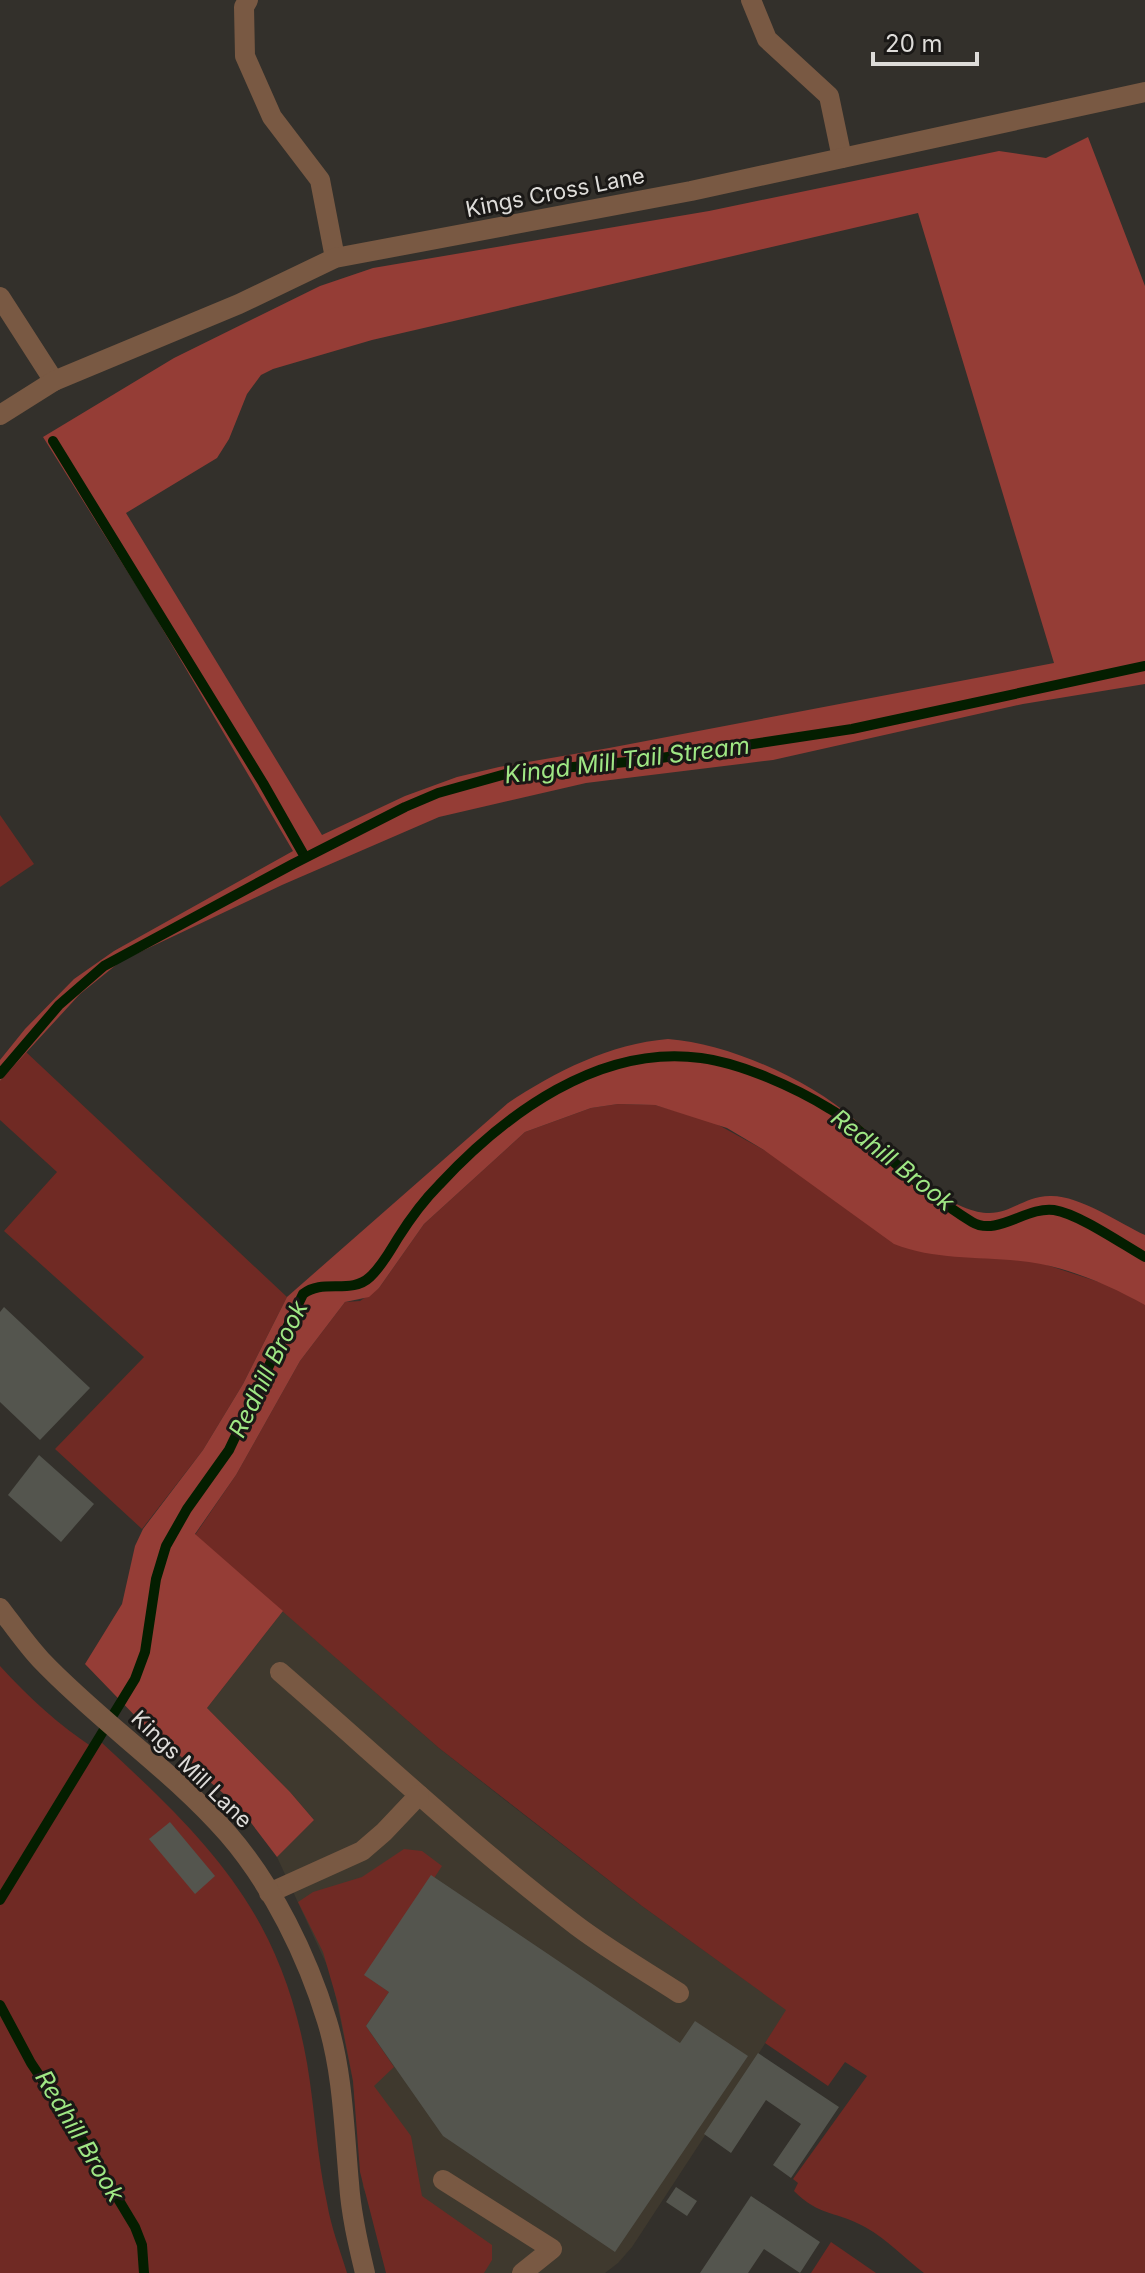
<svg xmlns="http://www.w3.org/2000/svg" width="1145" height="2273" font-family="Inter,sans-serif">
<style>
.built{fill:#3f392e}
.green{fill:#702a24}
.forest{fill:#953d36;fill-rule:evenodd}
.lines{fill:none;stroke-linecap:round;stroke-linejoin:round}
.stream{stroke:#041e00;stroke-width:10}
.building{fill:#54554e}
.lane{stroke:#795943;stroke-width:20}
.street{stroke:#795943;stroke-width:20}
.labels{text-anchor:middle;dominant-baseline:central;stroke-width:6;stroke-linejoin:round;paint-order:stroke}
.street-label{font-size:22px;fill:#dedcd9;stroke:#1a1816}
.water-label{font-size:24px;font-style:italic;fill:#9fe784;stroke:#1a1816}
</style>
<rect width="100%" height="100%" fill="#33302b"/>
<polygon class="built" points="283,1611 439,1748 519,1811 642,1906 787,2010 632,2247 618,2263 605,2273 397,2273 363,2187 353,2081 331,1974 277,1857 314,1820 290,1792 207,1708"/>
<g class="green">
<polygon points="0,815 34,864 0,887"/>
<polygon points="26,1052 287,1297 243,1384 203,1450 142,1529 55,1449 144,1357 4,1231 57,1172 0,1120 0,1081"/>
<path d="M 618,1104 L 655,1105 L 713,1122 L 764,1150 L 964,1238 L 1145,1297 L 1145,2273 L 924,2273 C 904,2258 888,2240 865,2227 C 839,2212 818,2216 794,2191 L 798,2183 L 793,2179 L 867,2076 L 845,2062 L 828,2086 L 765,2043 L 786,2010 L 642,1906 L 439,1748 L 195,1535 L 236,1475 L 300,1361 L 345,1302 L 360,1301 L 379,1288 L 424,1224 L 525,1132 L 591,1108 Z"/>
<path d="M 0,1666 C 29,1698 59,1725 95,1749 L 101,1742 C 209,1842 280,1911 307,2063 C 315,2110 317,2157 327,2203 C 331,2227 340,2250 347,2273 L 0,2273 Z"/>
<polygon points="404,1849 422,1851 442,1866 369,1978 389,1992 366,2026 394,2067 374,2086 411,2136 422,2196 492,2245 492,2260 484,2273 386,2273 360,2172 353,2081 338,2004 323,1952 298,1902 313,1892 362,1877"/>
<polygon points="831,2242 876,2273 811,2273"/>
</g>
<g class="forest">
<path d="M 1088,137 L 1145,286 L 1145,684 L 1023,704 L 773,760 L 586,783 L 439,817 L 282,885 L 121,961 L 80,994 L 0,1081 L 0,1060 L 25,1029 L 74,979 L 114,951 L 293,851 L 149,606 L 43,437 L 174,358 L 320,286 L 373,268 L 709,211 L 999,151 L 1046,158 ZM 918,213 L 1054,663 L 609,748 L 499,767 L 457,777 L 405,796 L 322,835 L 126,513 L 217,458 L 229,439 L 247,394 L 261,375 L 273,369 L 372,340 Z"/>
<path d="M 668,1039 C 730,1044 808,1079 855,1120 C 888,1150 922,1190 963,1207 C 1006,1225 1015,1197 1050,1196 C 1079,1195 1119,1223 1145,1235 L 1145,1305 C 1111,1286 1068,1267 1029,1262 C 984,1256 937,1261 894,1244 L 764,1150 L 727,1128 L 655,1105 L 618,1104 L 591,1108 L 525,1132 L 424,1224 L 379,1288 L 369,1297 L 345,1302 L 300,1361 L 236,1475 L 195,1534 L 283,1611 L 207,1708 L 290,1792 L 314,1820 L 277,1857 L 239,1807 L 141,1722 L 85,1664 L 122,1604 L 135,1546 L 143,1529 L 203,1450 L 243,1384 L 287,1297 L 508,1103 C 556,1071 610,1044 668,1039 Z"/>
</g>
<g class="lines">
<g class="stream">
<polyline points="53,441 263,783 305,857"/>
<polyline points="0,1074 59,1005 104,966 293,864 405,807 438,793 509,773 648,760 852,729 1145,666"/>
<path d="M 0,1900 L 135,1679 L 145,1652 L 156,1579 L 166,1546 L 187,1509 L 229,1450 L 303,1294 C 323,1278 351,1295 370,1277 C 382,1266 390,1251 398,1238 C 410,1219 423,1201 439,1185 C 505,1114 599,1044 701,1058 C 741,1063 796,1088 830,1109 C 851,1121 868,1139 886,1155 C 913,1180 941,1203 972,1222 C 997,1237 1027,1206 1054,1210 C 1079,1214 1122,1244 1145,1257"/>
<polyline points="0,2005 31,2063 85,2144 135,2227 142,2245 144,2273"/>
</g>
</g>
<g class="building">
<polygon points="4,1307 90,1388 40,1440 0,1402 0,1312"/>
<polygon points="39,1455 94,1504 61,1542 8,1495"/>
<polygon points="170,1822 215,1876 195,1894 149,1839"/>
<polygon points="431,1875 680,2043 695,2021 748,2056 615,2252 443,2136 366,2026 389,1992 364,1975"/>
<polygon points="758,2053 839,2107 791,2178 773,2165 801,2124 766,2100 731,2153 704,2134"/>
<polygon points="676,2187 697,2201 687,2216 666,2202"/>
<polygon points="751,2196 820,2242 800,2273 764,2249 748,2273 700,2273"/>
</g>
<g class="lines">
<g class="lane">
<path d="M 280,1672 C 378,1757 473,1847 577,1926 C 609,1950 645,1971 679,1993"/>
<polyline points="269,1893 362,1851 384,1832 419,1795"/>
<polyline points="443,2180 552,2249 522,2273"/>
</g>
<g class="street">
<polyline points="248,0 244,7 245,56 272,117 320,180 335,258"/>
<polyline points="751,0 767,39 829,96 842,158"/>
<polyline points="0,297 54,381"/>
<polyline points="0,415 54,381 239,304 335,258 691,191 1145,92"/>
<path d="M 0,1608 C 13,1625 26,1644 41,1660 C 100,1722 172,1770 228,1834 C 273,1886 307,1956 327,2021 C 343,2073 344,2129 349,2183 C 351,2214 358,2244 365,2273"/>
</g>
</g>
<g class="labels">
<g class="street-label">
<text transform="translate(555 192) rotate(-11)">Kings Cross Lane</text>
<text transform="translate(192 1769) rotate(44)">Kings Mill Lane</text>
</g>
<g class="water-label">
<text transform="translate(627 760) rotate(-7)">Kingd Mill Tail Stream</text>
<text transform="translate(893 1160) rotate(38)">Redhill Brook</text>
<text transform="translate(268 1369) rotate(-64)">Redhill Brook</text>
<text transform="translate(80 2136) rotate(59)">Redhill Brook</text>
</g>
</g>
<path d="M873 52v12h104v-12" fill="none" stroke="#dedcd9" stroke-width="4"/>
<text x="885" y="52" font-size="24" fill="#dedcd9" stroke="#1a1816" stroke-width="6" paint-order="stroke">20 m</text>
</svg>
